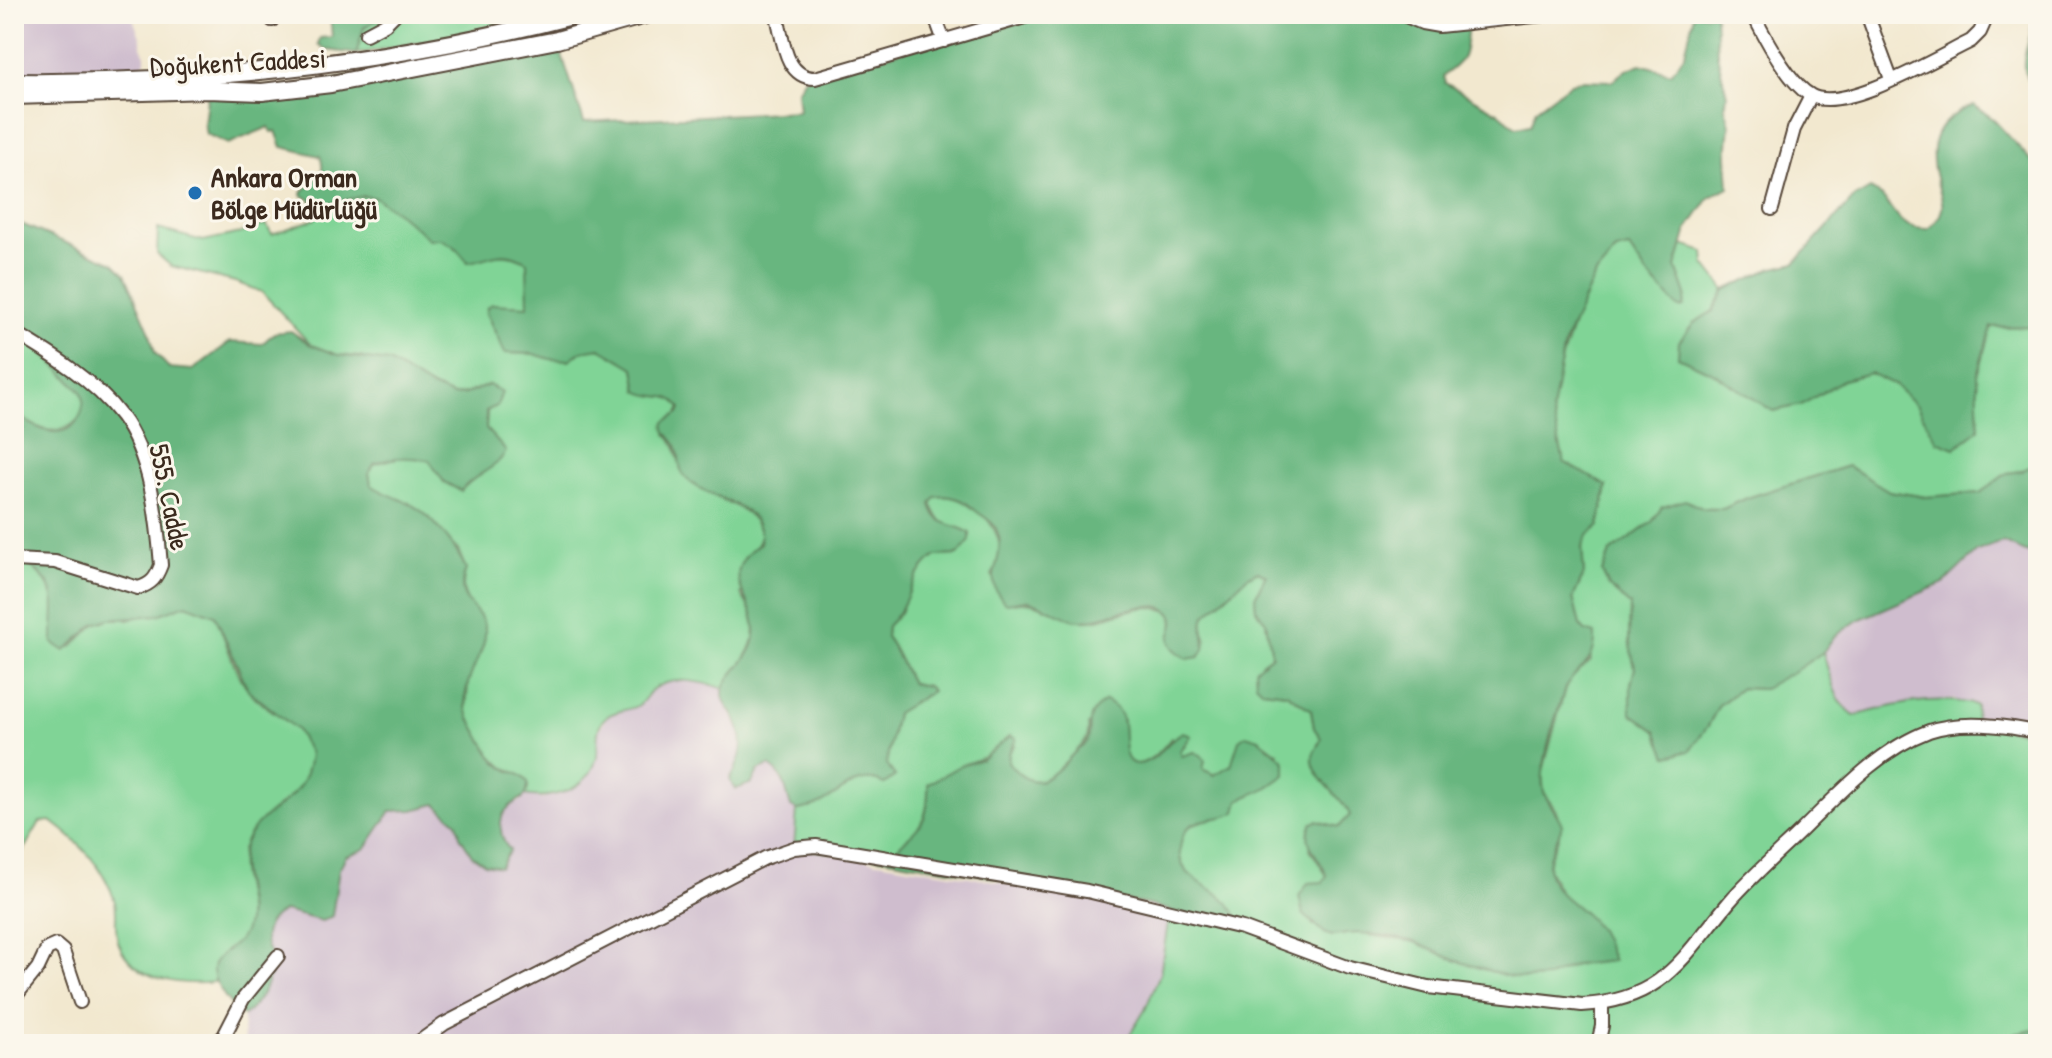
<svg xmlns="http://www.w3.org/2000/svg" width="2052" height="1058" font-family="'Patrick Hand',sans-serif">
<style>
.industrial{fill:#cfbdce}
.green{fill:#80d496;stroke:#5e7f5a;stroke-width:2}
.forest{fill:#68b67f;stroke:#52704e;stroke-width:2}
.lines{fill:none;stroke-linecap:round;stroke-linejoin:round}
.minor-casing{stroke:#564639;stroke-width:16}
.major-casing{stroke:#564639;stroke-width:20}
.minor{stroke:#fff;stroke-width:12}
.major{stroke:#fff;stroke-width:16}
.poi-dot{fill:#1f6fb2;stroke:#fbf7ec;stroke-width:3}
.labels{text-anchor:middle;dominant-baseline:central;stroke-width:6;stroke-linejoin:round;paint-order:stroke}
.street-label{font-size:28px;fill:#3b2a1e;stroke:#fbf7ec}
.poi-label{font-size:28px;font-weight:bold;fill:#3b2a1e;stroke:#fbf7ec;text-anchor:start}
</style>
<rect width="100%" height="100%" fill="#fbf7ec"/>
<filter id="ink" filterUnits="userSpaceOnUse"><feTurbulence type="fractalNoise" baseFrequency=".0125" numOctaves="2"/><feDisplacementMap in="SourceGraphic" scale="16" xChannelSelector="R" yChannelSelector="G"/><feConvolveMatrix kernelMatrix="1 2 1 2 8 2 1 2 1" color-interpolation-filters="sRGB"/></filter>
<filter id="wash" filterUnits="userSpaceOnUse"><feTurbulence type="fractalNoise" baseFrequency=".006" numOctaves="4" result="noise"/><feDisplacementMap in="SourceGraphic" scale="32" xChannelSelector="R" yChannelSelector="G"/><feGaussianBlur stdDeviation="1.8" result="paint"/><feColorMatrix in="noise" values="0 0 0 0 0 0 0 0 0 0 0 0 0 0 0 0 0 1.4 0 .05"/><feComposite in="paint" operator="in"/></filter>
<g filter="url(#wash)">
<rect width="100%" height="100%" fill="#f2e8cf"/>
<g class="industrial">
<polygon points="14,14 131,14 141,39 141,47 145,55 145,61 133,78 14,74"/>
<polygon points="2002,541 2038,557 2038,733 1975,725 1954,699 1915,702 1855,716 1842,707 1832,684 1823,652 1834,637 1858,620 1944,583 1977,551"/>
<polygon points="697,681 723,688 722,698 739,729 743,754 730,778 769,766 778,771 785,781 791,807 797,810 794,848 1170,910 1160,974 1145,1010 1124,1044 244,1044 243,1016 252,1009 266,951 265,931 271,920 284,911 322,921 332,916 339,869 346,856 365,849 391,811 413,810 436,804 457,822 460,836 506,848 500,832 502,819 508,807 521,801 524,795 542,798 559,795 578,784 597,759 597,734 607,716 639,704 652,689 666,682"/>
</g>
<g class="green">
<polygon points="388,14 575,14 356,54 364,27"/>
<path d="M 364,196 L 376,198 L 454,246 L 468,262 C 490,254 506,250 528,262 L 528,306 L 486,313 L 505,353 L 577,355 C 596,338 618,356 634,368 L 638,391 C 655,394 671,393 681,408 L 666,434 C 679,447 674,448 679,461 C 682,469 696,485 703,490 C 726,506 749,503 761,534 L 741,595 C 770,634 748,656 723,688 C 701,682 671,674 651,691 C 647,695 644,701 639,705 C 627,712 608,710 601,723 C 594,735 600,748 596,760 C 587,791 551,800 524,795 L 528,789 L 513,771 L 503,767 L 486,750 L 466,712 L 468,683 L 474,666 L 479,616 C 465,602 459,589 466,569 L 458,550 L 409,503 L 391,498 L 371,485 L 369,473 L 374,464 L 404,456 L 429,460 L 444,482 L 461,491 L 468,481 L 505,452 L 486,429 L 489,385 L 465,394 L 453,396 L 361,357 L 338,355 L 311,345 L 262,292 L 235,282 L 171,266 L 157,254 L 158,229 L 203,241 L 241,233 L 266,224 L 272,234 L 315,219 L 312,201 L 316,199 L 328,204 Z"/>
<path d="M 1683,245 L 1704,252 L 1705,264 L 1725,290 L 1713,311 L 1694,323 L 1678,357 L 1715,374 L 1773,411 L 1801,405 L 1843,380 L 1870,373 L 1895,385 L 1917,406 L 1937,441 L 1979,429 L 1977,375 L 1991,327 L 2032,326 L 2038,331 L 2038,461 L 2022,471 L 2007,473 L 1980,493 L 1926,497 L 1889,491 L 1847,466 L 1747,498 L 1723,509 L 1662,507 L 1652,522 L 1610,553 L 1609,587 L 1630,605 L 1629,640 L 1635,668 L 1631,684 L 1631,713 L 1656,731 L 1708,726 L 1719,705 L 1741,688 L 1762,689 L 1823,652 C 1830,676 1834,701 1854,716 C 1894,705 1935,694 1976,705 L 1975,725 L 2038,733 L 2038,1029 L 2002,1037 L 1985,1044 L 1124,1044 L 1145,1010 L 1160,974 L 1170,910 L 1207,887 C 1189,877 1175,864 1181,841 C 1183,835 1186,829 1192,825 C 1206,817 1222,820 1235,812 L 1239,800 L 1248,795 L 1278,753 L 1259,739 L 1231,765 L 1215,775 L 1203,769 L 1194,752 L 1182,757 L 1180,751 L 1186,744 L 1171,738 C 1162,750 1133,781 1124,752 C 1121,742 1123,730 1123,720 L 1088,725 C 1090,742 1081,745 1071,756 C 1049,780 1033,794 1008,762 L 1009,753 L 1014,746 C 986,756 952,767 928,785 C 929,827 916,832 888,859 L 794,848 L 797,810 C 803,809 810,808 815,806 C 839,797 857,769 884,784 L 895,776 L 886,764 L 896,713 L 928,694 L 927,686 L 911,683 C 904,670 894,645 886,637 L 887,626 L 900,613 L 912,582 L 930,560 L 936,556 L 958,555 L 931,504 L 936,497 C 975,491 1018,540 992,575 L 1014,603 C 1038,597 1057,618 1080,620 C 1112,623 1140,596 1171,613 L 1174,625 L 1206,640 L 1202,623 L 1205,616 L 1247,577 L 1258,571 L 1266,575 L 1255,597 L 1256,609 L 1266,622 L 1272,655 L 1261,663 L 1263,690 L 1286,693 L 1311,710 L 1314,728 L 1321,738 L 1313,756 L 1334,793 L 1346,804 L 1350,816 L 1339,827 L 1317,821 L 1310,849 L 1327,876 L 1323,882 L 1319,883 L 1312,924 L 1332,936 L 1356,933 L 1415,942 L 1482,969 L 1525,979 L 1546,978 L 1575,965 L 1612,961 L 1597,927 L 1562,896 L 1548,869 L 1550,856 L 1559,836 L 1557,811 L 1544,792 L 1542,775 L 1565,688 L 1573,675 L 1591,661 L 1585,631 L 1580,625 L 1573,598 L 1584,574 L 1582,547 L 1587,536 L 1599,526 L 1607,487 L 1564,462 C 1561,450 1552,418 1552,408 C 1553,374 1587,268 1617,251 C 1621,249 1625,249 1629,247 L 1646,273 L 1679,308 L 1683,307 L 1686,295 L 1676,267 Z"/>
<path d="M 14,332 L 34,344 L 81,391 L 85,399 L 84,412 C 63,442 38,431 14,412 Z"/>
<path d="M 14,536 L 22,547 L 23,560 C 48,578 60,597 53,628 L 72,647 L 95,624 L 109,619 L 130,619 L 186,604 L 215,614 C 225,638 232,666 247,688 C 263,712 303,721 310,753 C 318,791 264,810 247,838 C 230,867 253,899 246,929 C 239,956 208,947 215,982 C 180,986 134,981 119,944 C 113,930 118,915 115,902 C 105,867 79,842 51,821 L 40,822 L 20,856 L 14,861 Z"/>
</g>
<g class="forest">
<polygon points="330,14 388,14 364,27 356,54 327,50 318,44 320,38 332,37"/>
<path d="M 1035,14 L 1401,14 L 1468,25 C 1464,56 1469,57 1443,76 L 1445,83 L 1498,112 L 1516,127 L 1530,125 L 1536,109 L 1571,83 L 1582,80 L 1612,81 L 1626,70 L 1641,64 L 1671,73 L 1685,54 L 1694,14 L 1715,14 L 1717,54 L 1727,95 L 1725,107 L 1730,124 L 1727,157 L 1729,187 L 1710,197 L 1687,230 L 1676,267 L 1686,295 L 1684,307 L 1679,308 L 1646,273 L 1629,248 L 1616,251 L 1594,277 L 1564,344 L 1552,411 L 1564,462 L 1607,486 L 1599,526 L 1587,536 L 1582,547 L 1584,574 L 1573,598 L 1580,625 L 1585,631 L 1595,634 C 1596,665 1579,665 1565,688 C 1558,709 1537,773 1544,792 C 1548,804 1558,813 1562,825 C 1559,838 1548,852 1548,866 C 1549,896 1583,905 1597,927 C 1604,937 1608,950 1613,961 L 1575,965 L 1546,978 L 1525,979 L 1507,976 L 1454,960 L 1415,942 L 1387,936 L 1356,933 L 1332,936 L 1326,934 L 1303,914 L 1299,896 L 1308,883 L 1323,882 L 1327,876 C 1320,856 1300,844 1312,823 L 1317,821 L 1339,827 L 1350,815 C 1343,796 1310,777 1313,756 C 1314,749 1320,745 1321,738 L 1314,728 L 1311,710 L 1287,693 L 1263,690 L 1256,683 L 1255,669 L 1272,655 L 1266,622 L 1256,609 L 1255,597 L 1266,575 L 1258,571 L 1247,577 L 1205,616 C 1198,632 1212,643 1199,657 L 1187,659 C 1181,654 1171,649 1170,641 C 1169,632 1180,621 1170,612 C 1150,594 1104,621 1081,620 C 1064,620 1046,605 1029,601 C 1022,599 1013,603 1005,603 C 977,575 1012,557 995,527 C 991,520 982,516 976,511 C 964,500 953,494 936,497 L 931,504 C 937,528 952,522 970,533 L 970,541 L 958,555 L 936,556 C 906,579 912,603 887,626 L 886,637 C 894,645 903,670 911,683 L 927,686 L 932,691 L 896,713 L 886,764 L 895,776 L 884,784 C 857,769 839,797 815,806 C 810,808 803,809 797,810 L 791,807 C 785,789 786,776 769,766 L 758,771 L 752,783 L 737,789 L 733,787 L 730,779 C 743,757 747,739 733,715 C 729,708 723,703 723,694 C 723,676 753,660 755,636 C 759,598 712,578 760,543 C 766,502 706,501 685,477 C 677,468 681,458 677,448 C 674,437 662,435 665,422 L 679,413 L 681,408 C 669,390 655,401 638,391 L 634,368 L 600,348 L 582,351 L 569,360 L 550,359 L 534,354 L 505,353 L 486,313 L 487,307 L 492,304 L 528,306 L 527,262 C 501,247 494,258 468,262 L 454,246 L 441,239 L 429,239 L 401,215 L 376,198 L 364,196 L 328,204 L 316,200 L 312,201 L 302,195 L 303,191 C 313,180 328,176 320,156 L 282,147 L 276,131 L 272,132 L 269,127 L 228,144 L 206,134 L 204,124 L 208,90 L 262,92 L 557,40 L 584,122 L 799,111 L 797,91 L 805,78 Z"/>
<path d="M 2034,14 L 2038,14 L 2038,97 C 2011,60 2030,54 2034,14 Z"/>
<path d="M 1974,105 L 1992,118 L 2038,168 L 2038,331 L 2032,326 L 1991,327 L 1977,375 L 1979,429 L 1955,448 L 1937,441 L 1917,406 L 1895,385 L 1870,373 L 1843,380 L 1801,405 L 1773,411 L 1715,374 L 1678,357 L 1679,342 L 1694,323 L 1713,311 L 1725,290 L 1770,269 L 1795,263 L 1853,199 L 1870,189 C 1897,201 1889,229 1928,229 C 1935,223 1940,218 1942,209 C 1944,199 1938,188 1936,178 C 1926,140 1938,119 1974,105 Z"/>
<path d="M 14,221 L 114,263 L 125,274 L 149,330 L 155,353 L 169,368 L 193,370 L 230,342 L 262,344 L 274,333 L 291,331 L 311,345 L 338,355 L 389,362 L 429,386 L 453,396 L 465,394 L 489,385 L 502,392 L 497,406 L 486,411 L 486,429 L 506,451 C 497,470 473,474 461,491 L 444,482 L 429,460 C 408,457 394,456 374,464 L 369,473 L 371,485 C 386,495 398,497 412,505 C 433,516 457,548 466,569 C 452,606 481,603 485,629 C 487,645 476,660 471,675 C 459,705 467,714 481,738 C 488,748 491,759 503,767 C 514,775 516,769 528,782 C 528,802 519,797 509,807 C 496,818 500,840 510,850 L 500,867 L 485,864 L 472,855 L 460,836 L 457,822 L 436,804 L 413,810 L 391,811 L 365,849 L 346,856 L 339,869 L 332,916 L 322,921 L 284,911 C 263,920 259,943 274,959 C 269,982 262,1001 243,1016 C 232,1008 214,985 213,971 C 212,953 239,948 245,930 C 255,900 231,869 247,839 C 268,801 305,806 310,754 L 297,730 L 248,690 L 215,615 L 186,604 L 158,615 L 109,619 L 95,624 L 65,651 L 53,643 C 52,601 64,588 23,560 L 22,547 L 14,536 L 14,412 C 24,420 40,431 54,432 C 76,433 89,408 81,391 L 34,344 L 14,332 Z"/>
<polygon points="2038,461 2038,557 2002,542 1977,551 1944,583 1858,620 1834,637 1823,652 1798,669 1762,689 1741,688 1719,705 1708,726 1689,751 1667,756 1656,731 1631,713 1631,684 1635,668 1629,640 1630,605 1609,587 1602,572 1610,553 1652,522 1662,507 1685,500 1704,509 1723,509 1747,498 1848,466 1889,491 1926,497 1980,493 2007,473 2022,471"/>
<path d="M 1105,701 C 1113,706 1119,709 1122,719 C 1127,731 1117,771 1143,763 C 1160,758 1167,740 1183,732 L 1191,736 L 1180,751 L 1182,756 L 1194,752 L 1201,755 L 1205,761 L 1203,769 L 1214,775 L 1231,765 L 1239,740 L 1246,735 L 1259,739 L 1285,761 L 1285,775 L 1266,788 L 1239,800 L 1236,812 C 1222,821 1203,816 1189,827 C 1184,832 1182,837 1181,843 C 1173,874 1203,882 1222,897 C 1232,905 1238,916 1242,928 L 1149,905 L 888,859 C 912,826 930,834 928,784 L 961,765 L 982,759 L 1010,736 L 1016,739 L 1009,753 L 1008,762 C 1036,798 1052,776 1074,753 C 1077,750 1081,748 1084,745 C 1097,732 1079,718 1105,701 Z"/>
<polygon points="2038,1029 2038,1044 1985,1044 2002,1037"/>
</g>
</g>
<g filter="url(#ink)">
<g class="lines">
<defs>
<g id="minor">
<polyline points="271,14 272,20"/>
<polyline points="934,14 944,41"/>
<polyline points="1401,14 1422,23 1439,26 1554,14"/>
<path d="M 1753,14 C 1765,38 1788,82 1810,95 C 1842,115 1938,57 1971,41 L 1980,32 L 1988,14"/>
<polyline points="1867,14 1891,79"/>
<path d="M 777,16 C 783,39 785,78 815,78 L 1035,14"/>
<polyline points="366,34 385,24 395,14"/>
<polyline points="1772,209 1794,129 1811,96"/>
<path d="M 14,332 C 51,354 95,381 121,416 C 151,456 157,517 161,565 C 156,578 152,584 138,588 L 55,562 L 14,560"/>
<polyline points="14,998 38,968 47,949 56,945 63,951 80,1002"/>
<polyline points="216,1044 224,1036 243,999 278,956"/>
<path d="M 416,1044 L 444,1024 L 765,858 L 794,848 L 816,846 L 1087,891 L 1242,928 L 1350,968 L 1428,987 L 1582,1005 C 1664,1000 1682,958 1730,901 C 1751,877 1776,855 1800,832 C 1838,795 1878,750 1929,731 C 1960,720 2006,725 2038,733"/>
<polyline points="1598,1044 1602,1026 1602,1004"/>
</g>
<g id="major">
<path d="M 14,82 C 205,84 395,62 580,14"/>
<polyline points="14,96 208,90 262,92 331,84 557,40 649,14"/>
</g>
</defs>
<use href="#minor" class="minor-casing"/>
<use href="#major" class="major-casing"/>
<use href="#minor" class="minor"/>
<use href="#major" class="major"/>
</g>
</g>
<circle class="poi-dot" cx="195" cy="193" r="8"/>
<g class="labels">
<g class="street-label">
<text transform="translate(238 62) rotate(-3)">Doğukent Caddesi</text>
<text transform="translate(170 497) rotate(78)">555. Cadde</text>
</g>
<g class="poi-label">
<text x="211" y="177">Ankara Orman<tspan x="211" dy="32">Bölge Müdürlüğü</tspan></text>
</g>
</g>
<rect width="2052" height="1058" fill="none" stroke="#fbf7ec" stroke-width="48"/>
</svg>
